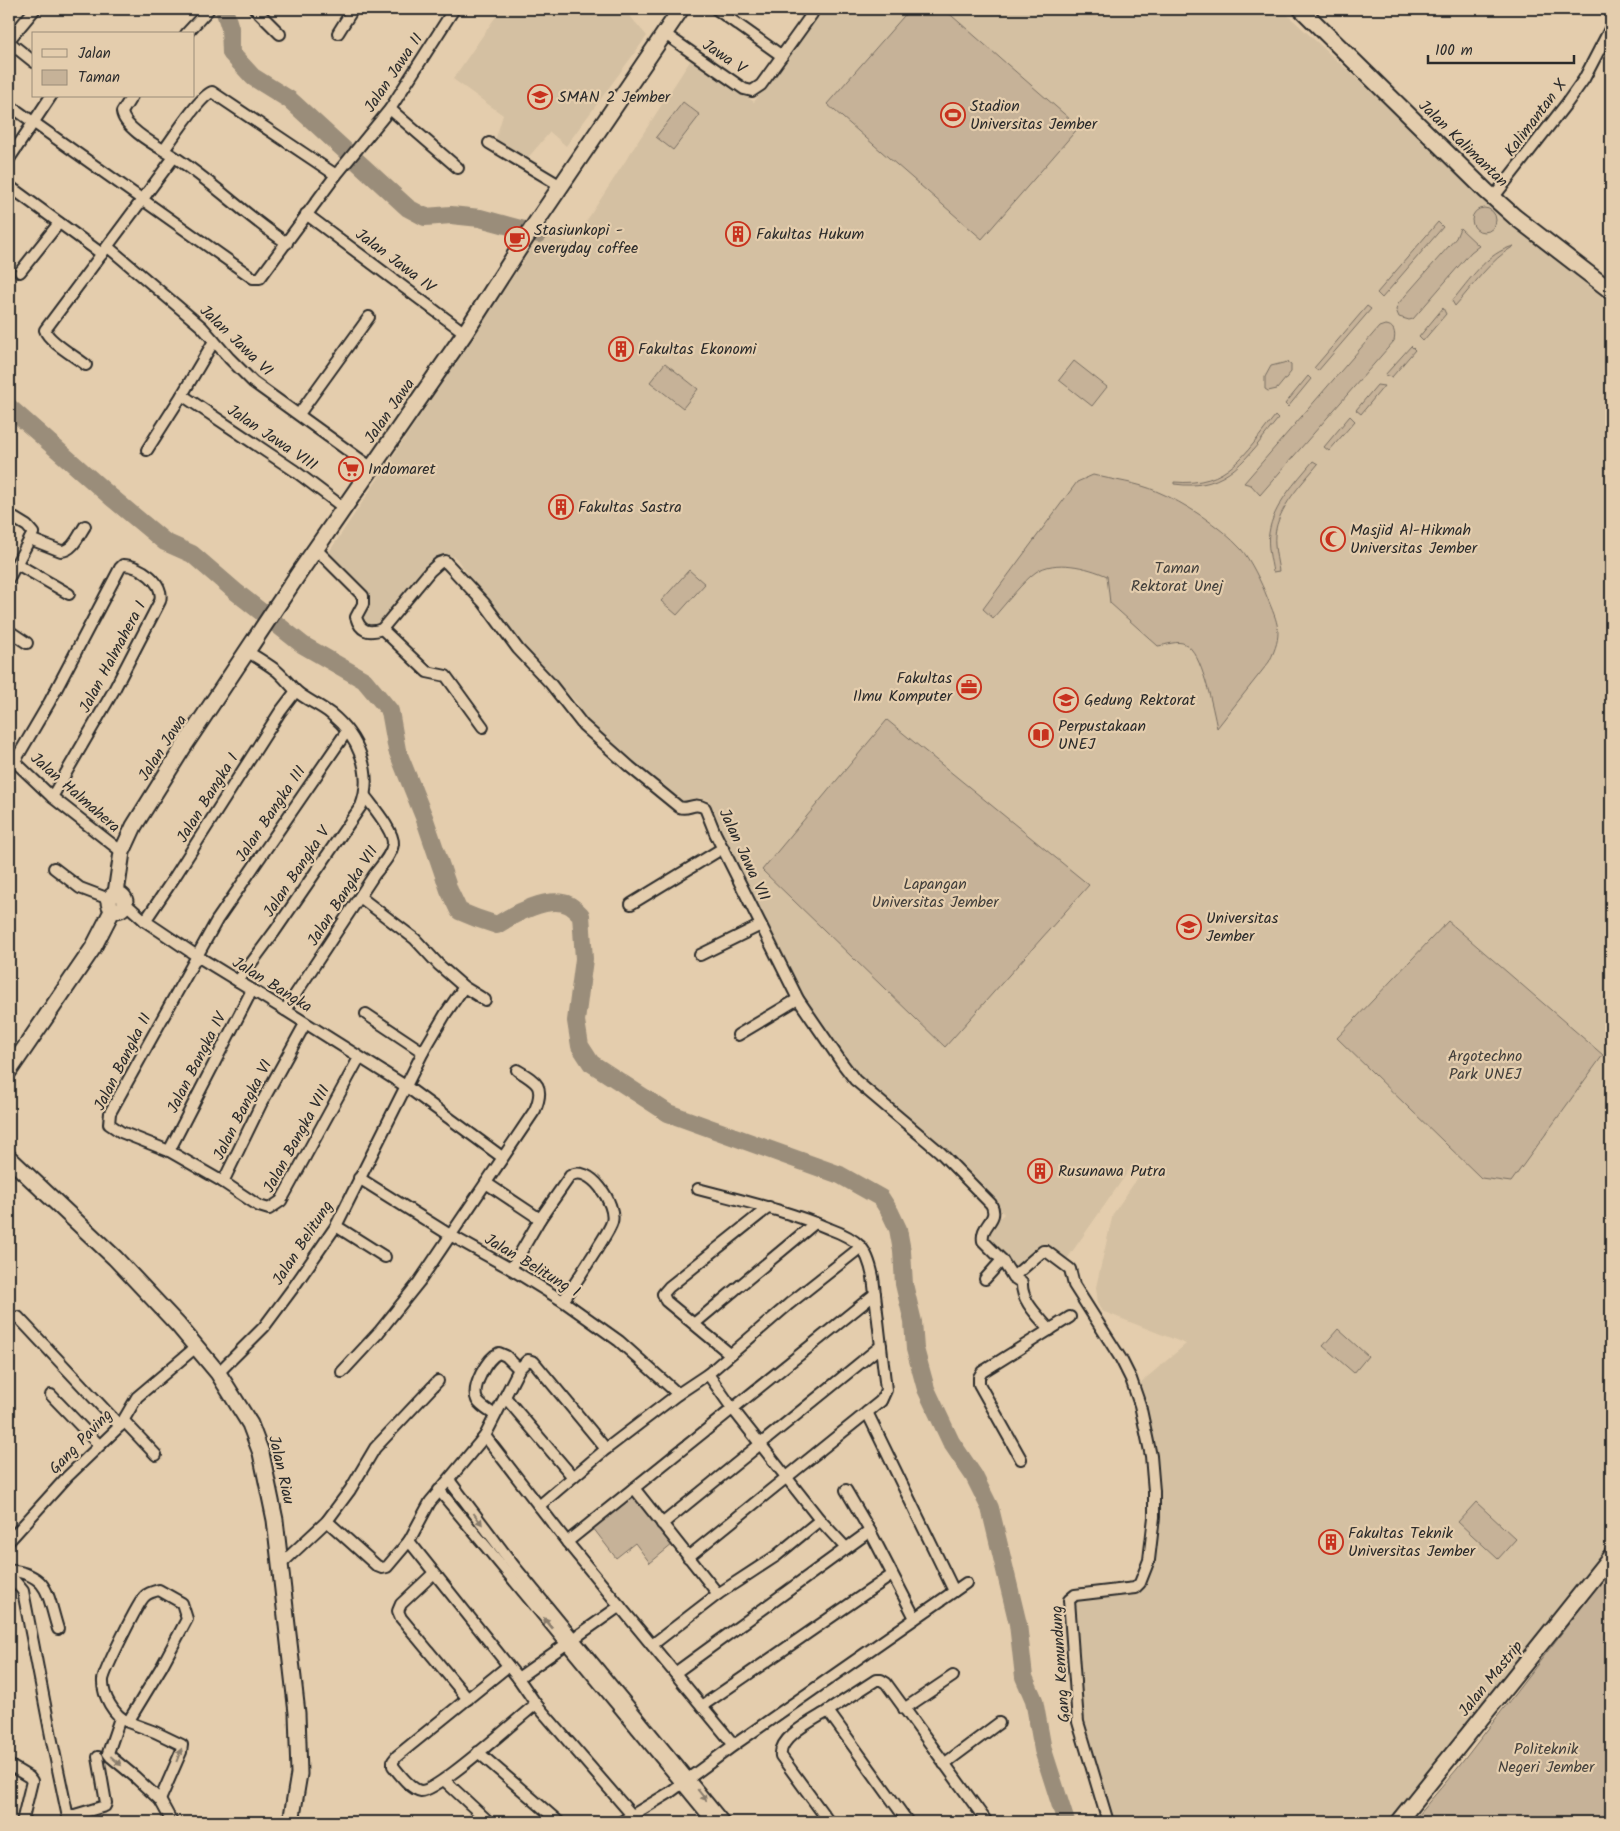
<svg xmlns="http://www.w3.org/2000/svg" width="1620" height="1831" font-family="Kalam,sans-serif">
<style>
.built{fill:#d4c0a2}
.green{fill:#c6b298;stroke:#786e62}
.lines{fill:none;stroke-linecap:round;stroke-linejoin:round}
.river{stroke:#9a8d7a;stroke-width:18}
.minor-casing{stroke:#2b2b2b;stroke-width:14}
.secondary-casing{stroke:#2b2b2b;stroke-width:19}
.minor{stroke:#e4cdad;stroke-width:10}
.secondary{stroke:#e4cdad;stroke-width:15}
.oneway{fill:#887c6c}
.labels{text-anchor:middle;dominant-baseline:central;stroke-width:4.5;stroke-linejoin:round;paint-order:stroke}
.street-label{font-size:16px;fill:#2b2b2b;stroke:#e4cdad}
.poi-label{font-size:16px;fill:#2b2b2b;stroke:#e4cdad;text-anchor:start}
.park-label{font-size:16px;fill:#423f3b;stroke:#e4cdad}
</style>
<rect width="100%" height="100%" fill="#e4cdad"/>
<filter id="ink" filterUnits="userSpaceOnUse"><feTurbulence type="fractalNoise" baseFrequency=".02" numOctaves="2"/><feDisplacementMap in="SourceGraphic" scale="10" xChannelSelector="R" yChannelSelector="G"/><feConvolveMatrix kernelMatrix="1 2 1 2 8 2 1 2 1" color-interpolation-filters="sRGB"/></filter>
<g filter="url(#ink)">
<g class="built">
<polygon points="501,9 632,9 629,15 647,36 566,146 550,132 526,160 495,141 503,115 453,79"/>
<polygon points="824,9 1281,9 1461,174 1528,239 1611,302 1611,1547 1389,1822 1112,1822 1084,1720 1073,1610 1074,1600 1141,1587 1156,1457 1139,1384 1186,1344 1102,1311 1098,1304 1096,1287 1113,1214 1141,1173 1132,1166 1067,1259 1043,1246 1015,1270 985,1232 1004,1214 947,1154 862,1080 835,1045 796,982 739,872 713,808 708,800 700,798 682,807 582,720 577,703 517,642 456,558 445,554 436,558 382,622 374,627 364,622 364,615 368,605 365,591 327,555 544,230 571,245 692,58 754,102"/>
</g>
<g class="green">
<polygon points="910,9 944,9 1079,127 982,239 827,104"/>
<polygon points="683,102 700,115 673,150 656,137"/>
<circle cx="1484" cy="220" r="12"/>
<polygon points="1438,222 1443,227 1382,298 1377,293"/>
<polygon points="1460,228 1479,246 1471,252 1413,319 1409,320 1399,317 1396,310 1398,304 1456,238"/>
<path d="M 1514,246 C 1490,260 1473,286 1455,306 L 1452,301 C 1469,281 1487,252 1514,246 Z"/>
<polygon points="1367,306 1371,309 1318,371 1314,368"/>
<polygon points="1443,308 1446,314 1423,341 1419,337"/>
<path d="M 1385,325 C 1394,325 1396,333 1394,341 L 1260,495 L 1251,485 L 1244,483 L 1379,327 Z"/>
<polygon points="1411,346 1415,350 1392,377 1385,375"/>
<polygon points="1074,361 1107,387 1092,406 1059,380"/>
<polygon points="1287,362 1291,365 1291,372 1277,389 1268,391 1265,389 1265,377 1271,366"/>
<polygon points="665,363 698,389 683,408 650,382"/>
<polygon points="1308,376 1311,379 1288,407 1285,404"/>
<polygon points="1377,385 1384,386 1361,414 1356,410"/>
<path d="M 1275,416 L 1278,419 C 1247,456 1229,492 1174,484 L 1174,482 C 1229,487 1244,454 1275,416 Z"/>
<polygon points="1350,416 1355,421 1329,451 1324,447"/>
<path d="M 1313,461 L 1318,464 C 1301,485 1278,507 1275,535 C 1274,547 1277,559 1279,571 L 1273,572 C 1271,560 1267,546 1269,533 C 1273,505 1296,482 1313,461 Z"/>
<path d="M 1093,475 C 1112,480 1139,483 1156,491 C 1185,503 1220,526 1241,549 C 1250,559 1262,584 1267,597 C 1278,624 1284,633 1269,662 L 1217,728 C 1213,710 1202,651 1185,644 C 1178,640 1166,645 1158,646 L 1110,603 L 1107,576 C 1087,567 1055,559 1036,572 C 1024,580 1004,606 993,618 L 983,609 L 1077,482 Z"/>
<polygon points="689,570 705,584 677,615 661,601"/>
<polygon points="887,720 1089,885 945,1047 762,870"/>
<polygon points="1448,921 1603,1055 1511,1182 1481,1178 1337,1038"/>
<polygon points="1338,1329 1368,1356 1354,1373 1323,1346"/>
<polygon points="634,1495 673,1544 650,1563 635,1543 616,1558 593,1528"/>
<polygon points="1476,1502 1516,1539 1498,1559 1458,1522"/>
<polygon points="1611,1569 1611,1822 1412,1822 1457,1769"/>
</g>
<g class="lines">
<g class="river">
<polyline points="224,9 230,28 231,53 253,77 290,100 408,208 425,217 451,215 480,218 539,234"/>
<path d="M 9,407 L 111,497 L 165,542 L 192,554 L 236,592 L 303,645 L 364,680 L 390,711 L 397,750 L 424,817 L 449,890 L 459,911 L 476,918 L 497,925 C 514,914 549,895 569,905 C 573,907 578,912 581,915 L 584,959 L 576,1021 L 580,1046 L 591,1063 L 668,1113 L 840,1175 L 881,1198 L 890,1212 L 898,1229 L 902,1251 L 904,1284 L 913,1322 L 915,1349 L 926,1389 L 951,1442 L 974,1476 L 990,1508 L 1018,1624 L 1024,1677 L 1034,1700 L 1043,1750 L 1066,1822"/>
</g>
<defs>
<g id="minor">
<polyline points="255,9 280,34"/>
<polyline points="716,9 782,56"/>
<polyline points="338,33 353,9"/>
<polyline points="186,34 209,9"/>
<polyline points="665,34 744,89 752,91 761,85 812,14 804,9"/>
<polyline points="9,40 35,9"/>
<polyline points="9,42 34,62"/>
<path d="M 132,96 L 122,112 C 124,129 159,147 173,156 C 213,182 247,217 287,243"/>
<polyline points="9,105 253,278 260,278 336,175 390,109 454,9"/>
<polyline points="390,109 458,168"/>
<polyline points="489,143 561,186"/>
<path d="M 164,150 C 173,138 199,97 212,92 L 336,175"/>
<polyline points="9,159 51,96"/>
<polyline points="9,186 102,254"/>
<polyline points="1493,198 1567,103 1584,79 1611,27"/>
<polyline points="306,214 465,333"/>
<polyline points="108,247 202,327 229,358 253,382 372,468"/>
<polyline points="20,272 59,223"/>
<path d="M 86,365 C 76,357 48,341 45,330 L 174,157"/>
<polyline points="182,395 295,471 344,508"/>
<polyline points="299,414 369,317"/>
<polyline points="147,450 182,395 214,341"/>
<polyline points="9,515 27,526 33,533 9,578"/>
<path d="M 30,539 L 61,551 C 73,551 79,535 85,526"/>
<path d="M 316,549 L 363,596 L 363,604 L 356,617 C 360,631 368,634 382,629 L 430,571 L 439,563 L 445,561 L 484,603 L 518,649 L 550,683 L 583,725 L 630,767 L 679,807 C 689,811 693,801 705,808 L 715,833 L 798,999 L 842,1063 L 855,1080 L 940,1152 L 991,1204 C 1000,1221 980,1224 983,1241 L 1002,1260 L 1013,1277 L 1022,1283 C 1021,1301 1039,1317 1050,1330"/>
<polyline points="17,564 69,594"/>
<polyline points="382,629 427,672 446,676 483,727"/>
<polyline points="9,631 27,643"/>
<polyline points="347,731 217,920 110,1113 109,1124 121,1132 169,1151 223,1182 259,1206 269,1209 281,1201 359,1058"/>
<polyline points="10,757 52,797 122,852"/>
<path d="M 15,761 L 49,703 L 120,568 L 123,565 C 140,565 165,583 160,601 L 114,690 L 52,797"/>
<polyline points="54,868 80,888 109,899"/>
<polyline points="360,897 415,939 439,965 464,987 485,1000"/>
<polyline points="125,903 145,921 197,956 285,1010 407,1087 502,1157"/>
<polyline points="631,904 723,848"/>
<polyline points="145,921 174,878 280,712 296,691"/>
<polyline points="700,955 761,925"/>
<path d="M 238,981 L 275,931 L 361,806 C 374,773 358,736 331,714 C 320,705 306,700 296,691 C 289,684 284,677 277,671 C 268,664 258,658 248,652"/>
<path d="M 285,1010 L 374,875 C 381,866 391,856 393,844 C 394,831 373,807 365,796"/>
<polyline points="366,1014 423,1052"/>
<polyline points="738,1035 798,999"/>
<polyline points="169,1151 252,990"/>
<polyline points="359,1178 450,1235 511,1269 563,1301 619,1341 678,1394"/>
<polyline points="223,1182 262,1102 305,1024"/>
<polyline points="486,1183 540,1219"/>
<polyline points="336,1226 385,1257"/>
<path d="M 511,1269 L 540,1219 L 570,1176 C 589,1163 617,1204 612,1222 C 609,1231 602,1240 597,1249 C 586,1266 575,1284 563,1301"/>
<polyline points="1013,1277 1043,1251 1046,1251 1070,1269 1074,1285 1121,1359 1131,1379 1140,1405 1151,1456 1154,1491 1154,1517 1149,1560 1140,1583 1135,1588 1075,1595 1069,1600 1078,1722 1108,1822"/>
<polyline points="985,1279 1002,1260"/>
<polyline points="18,1317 120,1426"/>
<polyline points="695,1323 815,1223"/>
<polyline points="730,1354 666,1301 663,1294 669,1287 769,1207"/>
<path d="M 342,1372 L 379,1332 L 419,1282 L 535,1110 C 545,1086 537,1082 517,1070"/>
<polyline points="218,1373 264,1327 293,1288 336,1226 423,1052 446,1013 464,987"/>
<polyline points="708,1374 732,1408 820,1520 846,1548"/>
<polyline points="51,1395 99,1445"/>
<polyline points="505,1397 573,1477"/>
<polyline points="867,1412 954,1591"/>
<path d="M 495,1415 C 489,1411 480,1406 477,1400 C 471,1387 487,1358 499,1353 L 506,1356 L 519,1369"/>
<polyline points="124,1421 156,1455"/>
<polyline points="485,1436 539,1506 606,1449 678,1394 708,1374 789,1304 861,1247"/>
<polyline points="1021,1459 979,1384 979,1377 982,1372 1070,1317"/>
<polyline points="449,1480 514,1566 724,1822"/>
<polyline points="634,1488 718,1594"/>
<polyline points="439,1490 617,1705 713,1822"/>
<polyline points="846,1490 870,1531 915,1618"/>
<polyline points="539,1506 567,1542 734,1745"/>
<polyline points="327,1521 377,1566 382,1568 387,1567 409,1541 430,1502 485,1436 519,1369 528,1360 534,1362 606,1449"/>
<polyline points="662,1524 881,1346"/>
<polyline points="9,1541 67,1477 120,1426 137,1397 196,1347"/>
<polyline points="409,1541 518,1678 536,1704 631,1814"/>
<polyline points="567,1542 875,1294"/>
<path d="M 688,1557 L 881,1401 L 886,1390 L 873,1277 C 871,1267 868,1254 860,1246 C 852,1238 841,1233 830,1229 C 788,1211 743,1201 698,1189"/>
<polyline points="280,1565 327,1521 350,1490 375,1448 438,1381"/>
<path d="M 9,1570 C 50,1575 47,1595 58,1629"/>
<polyline points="434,1573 401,1604 398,1611 401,1618 468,1699"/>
<polyline points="9,1574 23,1591 52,1741 69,1822"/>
<polyline points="652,1645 718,1594 776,1556 820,1520"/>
<path d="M 508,1666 L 397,1756 L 393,1761 L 393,1766 C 399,1773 411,1790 421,1791 C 439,1791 518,1718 536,1704"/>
<polyline points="675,1673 870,1531"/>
<polyline points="518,1678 620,1606"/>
<polyline points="702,1706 892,1575"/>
<polyline points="904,1709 953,1676"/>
<path d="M 828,1711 C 814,1720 778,1737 781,1756 L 829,1822"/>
<polyline points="120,1718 108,1753 111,1757 134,1776 160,1800 172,1822"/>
<path d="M 128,1722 L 162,1666 L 187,1619 L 182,1603 L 159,1590 C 155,1591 148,1593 145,1596 C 138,1602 104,1672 103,1680 C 102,1695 114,1716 128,1722 L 155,1732 L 182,1745 L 181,1752 L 160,1800"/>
<polyline points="478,1752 559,1822"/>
<polyline points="944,1764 999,1723"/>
<polyline points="9,1765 29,1777 32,1781 22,1822"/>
<polyline points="444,1780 489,1822"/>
<polyline points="68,1817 105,1806 106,1803 98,1757"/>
<polyline points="621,1822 669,1793 734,1745 966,1583"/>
<polyline points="908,1822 828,1711 876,1680 881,1680 886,1683 987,1822"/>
</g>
<g id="secondary">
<polyline points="1301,9 1486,191 1515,217 1611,291"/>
<polyline points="116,893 122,852 134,826 184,746 299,573 465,333 531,230 681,9"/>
<circle cx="117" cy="902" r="8"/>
<polyline points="9,1071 93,948 113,909"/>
<polyline points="9,1158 115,1258 178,1325 218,1373 250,1424 261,1453 275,1520 297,1713 299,1774 291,1822"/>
<polyline points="1398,1822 1611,1556"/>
</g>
</defs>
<use href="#minor" class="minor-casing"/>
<use href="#secondary" class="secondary-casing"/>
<use href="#minor" class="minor"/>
<use href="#secondary" class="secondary"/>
</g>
<defs><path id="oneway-solid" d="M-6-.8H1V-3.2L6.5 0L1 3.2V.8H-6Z" transform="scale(1.25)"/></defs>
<g class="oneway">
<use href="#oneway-solid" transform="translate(478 1519) rotate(53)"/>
<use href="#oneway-solid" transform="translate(548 1623) rotate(-129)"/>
<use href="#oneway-solid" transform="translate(179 1755) rotate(-69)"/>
<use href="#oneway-solid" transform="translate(116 1761) rotate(41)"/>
<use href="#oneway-solid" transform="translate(702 1795) rotate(51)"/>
</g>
</g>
<defs>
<symbol id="school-ring" viewBox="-11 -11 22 22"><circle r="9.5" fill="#e4cdad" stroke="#c8321e" stroke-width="1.5"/><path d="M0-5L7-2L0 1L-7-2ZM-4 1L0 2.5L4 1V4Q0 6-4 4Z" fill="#c8321e"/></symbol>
<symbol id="stadium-ring" viewBox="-11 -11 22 22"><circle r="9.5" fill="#e4cdad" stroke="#c8321e" stroke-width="1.5"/><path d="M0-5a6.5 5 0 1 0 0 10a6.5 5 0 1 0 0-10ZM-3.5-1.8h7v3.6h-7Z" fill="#c8321e"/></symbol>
<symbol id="building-ring" viewBox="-11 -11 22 22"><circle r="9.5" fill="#e4cdad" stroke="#c8321e" stroke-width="1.5"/><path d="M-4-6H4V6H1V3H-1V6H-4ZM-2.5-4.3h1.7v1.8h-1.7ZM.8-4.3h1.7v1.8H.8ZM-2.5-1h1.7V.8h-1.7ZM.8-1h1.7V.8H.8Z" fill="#c8321e"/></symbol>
<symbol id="cafe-ring" viewBox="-11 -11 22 22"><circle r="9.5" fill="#e4cdad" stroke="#c8321e" stroke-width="1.5"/><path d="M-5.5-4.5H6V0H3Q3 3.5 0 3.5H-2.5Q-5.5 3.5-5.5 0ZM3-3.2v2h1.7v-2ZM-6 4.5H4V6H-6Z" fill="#c8321e"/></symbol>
<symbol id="supermarket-ring" viewBox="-11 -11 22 22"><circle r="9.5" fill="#e4cdad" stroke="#c8321e" stroke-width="1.5"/><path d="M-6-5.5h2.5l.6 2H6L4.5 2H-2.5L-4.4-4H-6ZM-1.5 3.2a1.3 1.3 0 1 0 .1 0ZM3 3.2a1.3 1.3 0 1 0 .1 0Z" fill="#c8321e"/></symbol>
<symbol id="mosque-ring" viewBox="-11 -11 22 22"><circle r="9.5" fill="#e4cdad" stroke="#c8321e" stroke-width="1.5"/><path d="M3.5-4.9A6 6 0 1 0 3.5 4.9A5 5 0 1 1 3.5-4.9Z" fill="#c8321e"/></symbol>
<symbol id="office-ring" viewBox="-11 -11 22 22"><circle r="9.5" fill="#e4cdad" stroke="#c8321e" stroke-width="1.5"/><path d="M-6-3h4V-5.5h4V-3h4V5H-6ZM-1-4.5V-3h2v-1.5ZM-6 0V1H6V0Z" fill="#c8321e"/></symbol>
<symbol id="university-ring" viewBox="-11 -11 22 22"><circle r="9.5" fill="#e4cdad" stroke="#c8321e" stroke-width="1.5"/><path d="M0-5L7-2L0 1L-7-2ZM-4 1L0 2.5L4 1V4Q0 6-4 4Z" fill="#c8321e"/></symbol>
<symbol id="library-ring" viewBox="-11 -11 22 22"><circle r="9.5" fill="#e4cdad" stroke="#c8321e" stroke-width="1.5"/><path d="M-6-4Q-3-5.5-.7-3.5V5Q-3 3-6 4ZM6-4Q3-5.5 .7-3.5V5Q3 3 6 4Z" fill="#c8321e"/></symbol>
</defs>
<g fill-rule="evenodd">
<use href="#school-ring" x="526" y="83" width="28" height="28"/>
<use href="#stadium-ring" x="939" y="101" width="28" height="28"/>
<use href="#building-ring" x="724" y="220" width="28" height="28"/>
<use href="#cafe-ring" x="503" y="225" width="28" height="28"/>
<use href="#building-ring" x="607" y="335" width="28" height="28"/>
<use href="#supermarket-ring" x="337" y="455" width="28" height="28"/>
<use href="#building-ring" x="547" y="493" width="28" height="28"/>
<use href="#mosque-ring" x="1319" y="525" width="28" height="28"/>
<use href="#office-ring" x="955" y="673" width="28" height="28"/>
<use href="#university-ring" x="1052" y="686" width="28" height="28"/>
<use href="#library-ring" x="1027" y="721" width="28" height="28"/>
<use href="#university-ring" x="1175" y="913" width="28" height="28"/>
<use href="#building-ring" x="1026" y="1157" width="28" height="28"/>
<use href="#building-ring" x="1317" y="1528" width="28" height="28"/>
</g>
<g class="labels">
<g class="street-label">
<text transform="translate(724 57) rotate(34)">Jawa V</text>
<text transform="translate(394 73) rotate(-56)">Jalan Jawa II</text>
<text transform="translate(1536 118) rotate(-53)">Kalimantan X</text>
<text transform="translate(1463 144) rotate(44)">Jalan Kalimantan</text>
<text transform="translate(395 261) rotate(37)">Jalan Jawa IV</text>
<text transform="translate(236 341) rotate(44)">Jalan Jawa VI</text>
<text transform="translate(390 411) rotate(-55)">Jalan Jawa</text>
<text transform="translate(272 438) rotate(34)">Jalan Jawa VIII</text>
<text transform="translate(113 657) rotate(-62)">Jalan Halmahera I</text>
<text transform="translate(163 748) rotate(-57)">Jalan Jawa</text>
<text transform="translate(75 793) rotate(41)">Jalan Halmahera</text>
<text transform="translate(208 798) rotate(-58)">Jalan Bangka I</text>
<text transform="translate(271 814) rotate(-56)">Jalan Bangka III</text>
<text transform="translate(744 855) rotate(65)">Jalan Jawa VII</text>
<text transform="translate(297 872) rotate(-56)">Jalan Bangka V</text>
<text transform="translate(343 896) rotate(-57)">Jalan Bangka VII</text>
<text transform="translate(272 985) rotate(32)">Jalan Bangka</text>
<text transform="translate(123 1062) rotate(-63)">Jalan Bangka II</text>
<text transform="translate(197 1063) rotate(-63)">Jalan Bangka IV</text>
<text transform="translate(243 1110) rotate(-63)">Jalan Bangka VI</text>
<text transform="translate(297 1139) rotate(-61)">Jalan Bangka VIII</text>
<text transform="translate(303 1243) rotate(-57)">Jalan Belitung</text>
<text transform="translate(532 1266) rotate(31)">Jalan Belitung I</text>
<text transform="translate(81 1442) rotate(-46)">Gang Paving</text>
<text transform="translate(281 1470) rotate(77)">Jalan Riau</text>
<text transform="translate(1061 1664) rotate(-94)">Gang Kemundung</text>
<text transform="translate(1491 1679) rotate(-51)">Jalan Mastrip</text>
</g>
<g class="poi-label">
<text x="558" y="97">SMAN 2 Jember</text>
<text x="970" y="106">Stadion<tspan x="970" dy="18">Universitas Jember</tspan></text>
<text x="534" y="230">Stasiunkopi -<tspan x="534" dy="18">everyday coffee</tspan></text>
<text x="756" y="234">Fakultas Hukum</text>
<text x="638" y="349">Fakultas Ekonomi</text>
<text x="368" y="469">Indomaret</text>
<text x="578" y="507">Fakultas Sastra</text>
<text x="1350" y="530">Masjid Al-Hikmah<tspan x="1350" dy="18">Universitas Jember</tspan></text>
<text x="952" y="678" text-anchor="end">Fakultas<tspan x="952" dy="18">Ilmu Komputer</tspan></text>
<text x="1084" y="700">Gedung Rektorat</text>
<text x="1058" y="726">Perpustakaan<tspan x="1058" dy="18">UNEJ</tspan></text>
<text x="1206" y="918">Universitas<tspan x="1206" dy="18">Jember</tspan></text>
<text x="1058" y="1171">Rusunawa Putra</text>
<text x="1348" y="1533">Fakultas Teknik<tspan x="1348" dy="18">Universitas Jember</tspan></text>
</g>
<g class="park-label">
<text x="1177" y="568">Taman<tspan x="1177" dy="18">Rektorat Unej</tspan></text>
<text x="935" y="884">Lapangan<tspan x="935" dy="18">Universitas Jember</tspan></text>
<text x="1485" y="1056">Argotechno<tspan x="1485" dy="18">Park UNEJ</tspan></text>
<text x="1546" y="1749">Politeknik<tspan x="1546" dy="18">Negeri Jember</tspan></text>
</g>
</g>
<rect width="1620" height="1831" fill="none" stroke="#e4cdad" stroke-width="30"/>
<rect x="15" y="15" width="1590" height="1801" fill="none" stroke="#2b2b2b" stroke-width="2" filter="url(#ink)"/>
<rect x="32" y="32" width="162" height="65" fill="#e4cdad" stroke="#9a8c79"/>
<rect x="42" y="49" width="25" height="8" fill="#e4cdad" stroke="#9a8c79"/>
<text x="78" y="58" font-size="15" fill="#2b2b2b">Jalan</text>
<rect x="42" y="70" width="25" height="15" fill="#c6b298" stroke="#9a8c79"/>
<text x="78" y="82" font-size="15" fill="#2b2b2b">Taman</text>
<path d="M1428 55v8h146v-8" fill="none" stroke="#2b2b2b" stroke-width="2.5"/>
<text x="1435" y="55" font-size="15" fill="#2b2b2b" stroke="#e4cdad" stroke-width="4" paint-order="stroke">100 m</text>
</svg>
